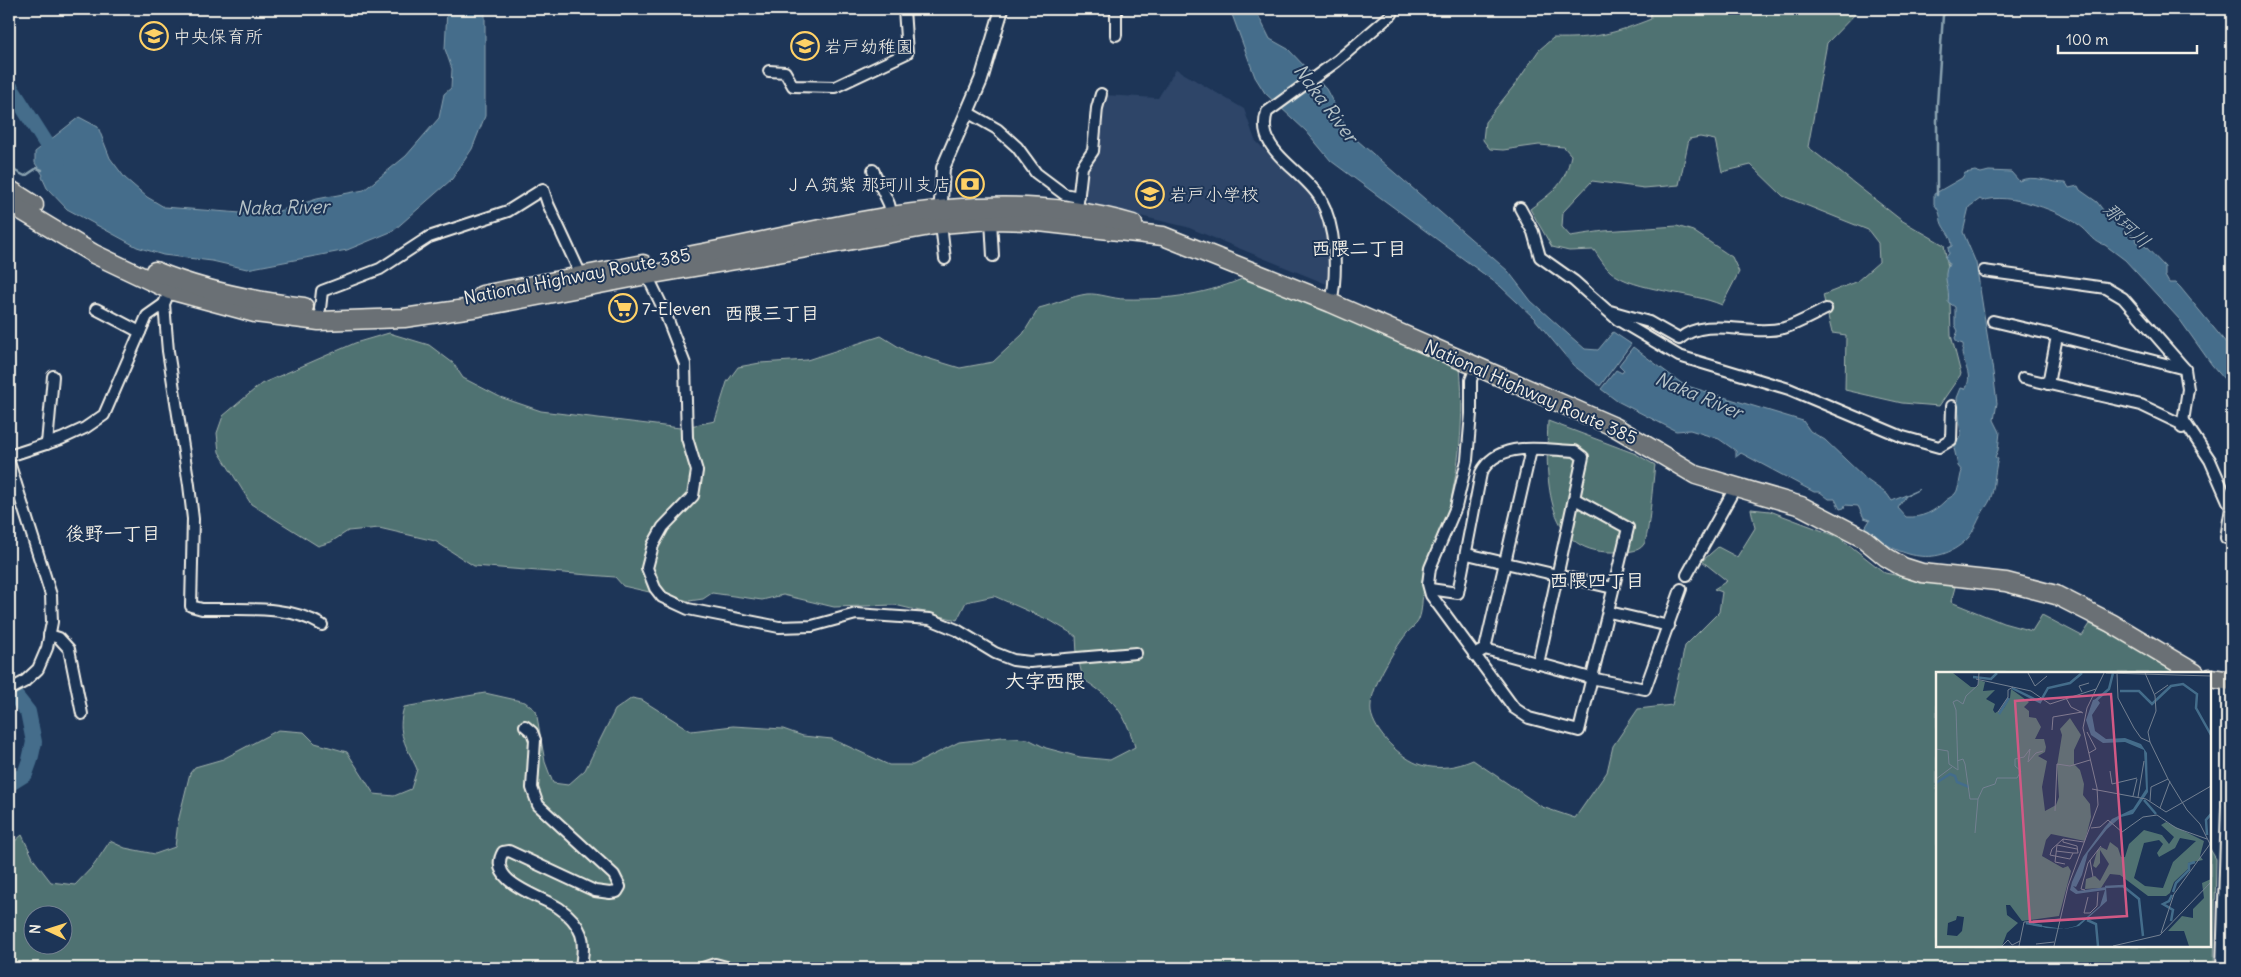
<svg xmlns="http://www.w3.org/2000/svg" width="2241" height="977" font-family="Delius,'Klee One',sans-serif">
<style>
.built{fill:#2e4568}
.green{fill:#507272;stroke:#a2b2ad;fill-rule:evenodd}
.water{fill:#446d8b;stroke:#8aa2b0}
.lines{fill:none;stroke-linecap:round;stroke-linejoin:round}
.stream{stroke:#8aa2b0;stroke-width:2.5}
.river{stroke:#446d8b;stroke-width:16}
.minor-casing{stroke:#f4f1e8;stroke-width:14}
.tertiary-casing{stroke:#f4f1e8;stroke-width:16}
.trunk-casing{stroke:#f4f1e8;stroke-width:21}
.minor{stroke:#1d3557;stroke-width:10}
.tertiary{stroke:#1d3557;stroke-width:12}
.trunk{stroke:#6a7074;stroke-width:18}
.labels{text-anchor:middle;dominant-baseline:central;stroke-width:4;stroke-linejoin:round;paint-order:stroke}
.poi-label{font-size:18px;fill:#f4f1e8;stroke:#1d3557;text-anchor:start}
.street-label{font-size:18px;fill:#f4f1e8;stroke:#1d3557}
.water-label{font-size:19px;font-style:italic;fill:#b6c3c7;stroke:#1d3557}
.neighbourhood-label{font-size:19px;font-weight:bold;fill:#f4f1e8;stroke:#1d3557}
.quarter-label{font-size:20px;font-weight:bold;fill:#f4f1e8;stroke:#1d3557}
.inset-river{fill:none;stroke:#446d8b;stroke-width:2.5}
.inset-road{fill:none;stroke:#738091;stroke-width:1}
.view{fill:#d15985;fill-opacity:0.15;stroke:#d15985;stroke-width:2.5}
.inset-edge{fill:none;stroke:#f4f1e8;stroke-width:2.5}
</style>
<rect width="100%" height="100%" fill="#1d3557"/>
<filter id="ink" filterUnits="userSpaceOnUse"><feTurbulence type="fractalNoise" baseFrequency=".02" numOctaves="2"/><feDisplacementMap in="SourceGraphic" scale="10" xChannelSelector="R" yChannelSelector="G"/><feConvolveMatrix kernelMatrix="1 2 1 2 8 2 1 2 1" color-interpolation-filters="sRGB"/></filter>
<g filter="url(#ink)">
<polygon class="built" points="1176,69 1244,109 1255,140 1276,162 1309,189 1321,213 1331,246 1329,285 1187,227 1089,204 1085,198 1086,178 1098,149 1104,113 1103,95 1158,98"/>
<g class="green">
<path d="M 1650,9 L 1860,9 L 1827,43 L 1808,147 L 1901,220 L 1944,245 L 1949,273 L 1951,335 L 1961,374 L 1939,406 L 1902,403 L 1845,390 L 1846,335 L 1832,333 L 1823,295 L 1856,282 L 1879,262 L 1878,243 L 1868,230 L 1783,196 L 1751,165 L 1722,172 L 1715,140 L 1700,137 L 1689,139 L 1679,185 L 1644,188 L 1592,181 L 1563,212 L 1562,227 L 1570,236 L 1604,231 L 1677,226 L 1693,231 L 1732,257 L 1739,272 L 1722,305 C 1690,291 1636,292 1611,272 C 1605,267 1599,257 1594,250 L 1569,251 L 1552,247 L 1530,209 C 1554,191 1565,185 1571,155 L 1564,147 L 1539,145 L 1503,150 L 1490,149 L 1483,140 L 1485,122 L 1517,82 L 1539,50 L 1553,38 C 1594,39 1613,34 1651,19 Z"/>
<path d="M 1249,276 L 1460,367 C 1466,430 1456,489 1438,550 C 1434,564 1428,576 1424,590 C 1421,600 1423,609 1419,619 C 1417,625 1411,628 1407,633 C 1394,650 1368,690 1371,712 C 1374,732 1401,759 1421,765 C 1439,770 1457,767 1473,760 L 1542,807 L 1575,818 L 1607,772 L 1613,746 L 1638,709 L 1672,705 L 1685,646 L 1719,612 L 1722,592 L 1714,589 L 1727,581 L 1702,561 L 1718,547 L 1737,557 L 1755,528 L 1751,509 L 1770,511 L 1839,537 L 1885,573 L 1955,587 L 1951,602 L 2003,623 L 2032,631 L 2042,615 L 2082,636 L 2090,624 L 2121,639 L 2175,673 L 1937,673 L 1937,946 L 2210,946 L 2210,849 L 2216,859 L 2214,968 L 9,968 L 9,846 L 22,835 L 34,860 L 51,882 L 75,885 L 94,865 L 110,841 L 125,848 L 155,854 L 175,847 L 178,822 L 190,773 L 195,767 L 223,759 L 278,730 L 304,732 L 315,743 L 347,752 L 374,794 L 394,796 L 411,789 L 417,769 C 406,745 396,734 404,707 L 485,693 L 525,702 L 536,711 L 545,762 L 553,783 L 568,785 L 585,770 L 615,710 L 632,698 L 642,700 L 691,731 L 733,726 L 783,729 L 803,736 L 832,739 L 889,765 L 913,765 L 959,742 L 1002,737 L 1028,739 L 1046,748 L 1080,757 L 1110,760 L 1135,747 C 1124,710 1114,700 1083,679 L 1077,654 L 1076,636 L 1051,621 L 994,596 L 966,602 L 957,620 L 895,605 L 834,607 L 783,595 L 762,600 L 712,593 L 703,599 L 689,601 L 623,586 L 615,577 L 474,566 L 435,541 L 379,528 L 348,531 L 331,542 L 318,546 L 251,504 L 219,452 L 217,433 L 223,416 L 261,384 L 355,343 L 389,333 L 429,345 L 453,363 L 463,378 L 500,397 L 541,411 L 680,428 L 715,421 L 727,382 L 738,367 L 760,363 L 807,360 L 881,336 L 907,352 L 960,368 L 993,362 L 1023,334 L 1039,308 C 1055,304 1072,296 1087,294 C 1099,293 1113,299 1125,299 C 1169,300 1209,294 1249,276 ZM 32,914 L 62,914 L 62,944 L 32,944 Z"/>
<path d="M 1548,421 L 1636,454 L 1655,465 C 1653,479 1649,537 1644,544 C 1638,554 1623,551 1613,552 C 1542,554 1546,471 1548,421 Z"/>
</g>
<g class="water">
<polygon points="447,9 485,9 485,116 472,149 452,179 393,231 347,250 247,269 212,261 163,255 137,247 67,209 47,188 42,177 43,175 35,163 35,152 79,117 98,127 110,158 125,178 147,197 164,207 266,215 317,199 364,190 406,156 439,118 444,94 451,88 452,69 445,49"/>
<polygon points="1230,9 1255,9 1270,39 1288,49 1326,89 1350,134 1508,271 1531,301 1569,335 1585,349 1598,350 1613,332 1631,344 1600,386 1573,365 1534,318 1500,286 1331,161 1306,131 1265,93 1255,77"/>
<path d="M 1975,171 L 1981,173 L 1989,171 L 2011,172 L 2019,181 C 2033,174 2051,183 2066,183 L 2069,188 L 2078,186 L 2080,190 L 2097,202 L 2106,214 L 2136,238 L 2137,242 L 2145,246 L 2165,267 L 2165,276 L 2169,283 L 2176,283 L 2180,287 L 2232,350 L 2232,388 L 2212,365 L 2180,320 L 2125,260 L 2105,245 C 2095,243 2090,234 2083,228 C 2065,212 2006,191 1983,201 L 1980,199 L 1969,207 L 1963,232 L 1976,263 L 1993,372 L 1997,403 L 1994,420 L 2000,432 L 1998,450 L 1995,457 L 1998,459 C 1994,472 1995,488 1990,500 C 1988,505 1984,509 1982,513 C 1977,522 1972,536 1964,542 C 1932,570 1891,553 1865,528 L 1870,520 L 1864,518 L 1858,506 L 1845,505 L 1844,508 L 1840,509 L 1835,499 L 1829,499 L 1820,492 L 1814,492 L 1741,453 L 1736,457 L 1736,451 L 1719,439 L 1690,430 L 1676,431 L 1617,401 L 1601,389 L 1616,370 L 1622,373 L 1624,370 L 1619,365 L 1633,347 L 1684,385 L 1803,421 L 1810,431 L 1825,440 L 1867,480 L 1887,494 L 1892,501 L 1920,489 L 1906,496 L 1898,508 L 1906,517 C 1922,518 1934,512 1945,501 C 1948,498 1952,497 1955,494 C 1960,487 1959,479 1962,471 L 1958,466 L 1954,448 L 1961,435 L 1957,398 L 1961,388 L 1965,389 C 1974,376 1963,365 1962,352 C 1962,350 1964,347 1963,344 L 1957,342 L 1955,338 L 1958,331 L 1955,325 L 1955,307 L 1948,302 C 1951,289 1941,278 1949,264 L 1945,257 L 1949,254 L 1948,248 L 1952,246 C 1952,234 1943,230 1941,221 C 1940,214 1939,210 1934,204 L 1934,194 L 1962,178 L 1965,173 Z"/>
</g>
<g class="lines">
<g class="stream">
<polyline points="9,168 25,176 37,168 42,170"/>
<polyline points="1937,195 1937,105 1943,15 1953,9"/>
</g>
<g class="river">
<polyline points="9,85 58,162"/>
<polyline points="9,688 28,712 34,742 30,760 25,774 9,784"/>
</g>
<defs>
<g id="minor">
<polyline points="1116,35 1116,9"/>
<polyline points="769,71 785,72 793,86 835,87 907,53 904,9"/>
<polyline points="967,112 997,129 1017,147 1036,173 1064,194 1079,197"/>
<polyline points="873,170 889,204 892,216"/>
<polyline points="1078,202 1082,167 1093,151 1097,108 1101,94"/>
<polyline points="1520,208 1533,232 1540,257 1574,281 1618,320 1679,356 1789,389 1903,437 1939,447 1951,440 1952,406"/>
<polyline points="991,220 993,256"/>
<polyline points="941,224 945,259"/>
<polyline points="1984,271 2106,288 2123,298 2185,369 2188,389 2182,428"/>
<polyline points="646,273 664,310 685,364 687,438 697,471 693,496 663,527 653,545 647,568 655,588 662,597 688,609 779,627 812,626 856,614 930,619 957,630 995,653 1013,660 1030,662 1136,653"/>
<path d="M 171,287 L 164,304 L 168,351 L 189,485 L 193,519 L 191,606 L 202,609 C 241,610 287,604 322,625"/>
<path d="M 1331,303 C 1338,271 1336,227 1320,198 C 1302,168 1254,151 1267,112 L 1337,61 L 1392,14 L 1394,9"/>
<polyline points="96,309 140,332"/>
<polyline points="320,309 322,291 380,269 429,237 508,211 543,189 548,204 581,275"/>
<path d="M 1610,311 L 1649,322 L 1679,339 C 1708,315 1749,337 1784,328 C 1798,324 1813,315 1826,309"/>
<polyline points="1993,321 2057,336 2048,384"/>
<polyline points="2057,336 2185,369"/>
<polyline points="1476,367 1471,380 1471,414 1467,460 1456,507 1430,568 1428,584 1431,595 1514,708 1529,718 1579,731 1628,528 1575,499"/>
<polyline points="2023,378 2141,405 2183,425"/>
<polyline points="2184,421 2210,460 2231,508 2226,538"/>
<polyline points="47,444 53,376"/>
<polyline points="9,456 61,439 85,428 104,415 147,316 164,304"/>
<polyline points="9,462 51,595 52,622 47,648 38,669 24,682 9,690"/>
<polyline points="1467,554 1613,588"/>
<polyline points="1687,575 1735,488"/>
<path d="M 1430,589 L 1458,593 L 1481,473 C 1498,439 1544,450 1575,451 L 1583,457 L 1538,664"/>
<polyline points="1609,612 1669,626"/>
<polyline points="49,635 59,638 69,649 82,714"/>
<polyline points="1485,649 1531,450"/>
<polyline points="1474,655 1485,649 1591,678 1645,689 1681,589"/>
<path d="M 525,726 L 532,732 L 535,740 L 532,788 L 538,805 L 614,875 L 620,887 L 617,892 L 610,893 L 595,891 L 509,851 L 503,852 C 486,882 541,896 559,908 C 568,914 577,923 581,934 C 585,945 582,957 581,968"/>
<polyline points="703,968 715,964 730,968"/>
</g>
<g id="tertiary">
<polyline points="940,217 943,168 981,80 1002,9"/>
<polyline points="2223,968 2228,806 2228,680"/>
</g>
<g id="trunk">
<polyline points="9,189 34,205"/>
<polyline points="9,203 94,254 170,290 255,313 319,321 404,318 479,307 647,275 842,242 941,224 991,220 1030,221 1163,236 1331,303 1615,427 1696,475 1801,506 1863,538 1886,557 1903,567 1922,573 2006,582 2056,595 2111,623 2195,673"/>
<path d="M 688,256 C 834,229 985,180 1133,224"/>
<path d="M 155,271 C 201,290 254,301 304,307"/>
<polyline points="482,295 643,264"/>
<polyline points="2210,678 2232,681"/>
</g>
</defs>
<use href="#minor" class="minor-casing"/>
<use href="#tertiary" class="tertiary-casing"/>
<use href="#trunk" class="trunk-casing"/>
<use href="#minor" class="minor"/>
<use href="#tertiary" class="tertiary"/>
<use href="#trunk" class="trunk"/>
</g>
</g>
<defs>
<symbol id="school-ring" viewBox="-11 -11 22 22"><circle r="9.5" fill="#1d3557" stroke="#ffd166" stroke-width="1.5"/><path d="M0-5L7-2L0 1L-7-2ZM-4 1L0 2.5L4 1V4Q0 6-4 4Z" fill="#ffd166"/></symbol>
<symbol id="bank-ring" viewBox="-11 -11 22 22"><circle r="9.5" fill="#1d3557" stroke="#ffd166" stroke-width="1.5"/><path d="M-6-4H6V4H-6ZM0-2.3a2.3 2.3 0 1 0 0 4.6a2.3 2.3 0 1 0 0-4.6Z" fill="#ffd166"/></symbol>
<symbol id="supermarket-ring" viewBox="-11 -11 22 22"><circle r="9.5" fill="#1d3557" stroke="#ffd166" stroke-width="1.5"/><path d="M-6-5.5h2.5l.6 2H6L4.5 2H-2.5L-4.4-4H-6ZM-1.5 3.2a1.3 1.3 0 1 0 .1 0ZM3 3.2a1.3 1.3 0 1 0 .1 0Z" fill="#ffd166"/></symbol>
</defs>
<g fill-rule="evenodd">
<use href="#school-ring" x="138" y="20" width="32" height="32"/>
<use href="#school-ring" x="789" y="30" width="32" height="32"/>
<use href="#bank-ring" x="954" y="168" width="32" height="32"/>
<use href="#school-ring" x="1134" y="178" width="32" height="32"/>
<use href="#supermarket-ring" x="607" y="292" width="32" height="32"/>
</g>
<g class="labels">
<g class="poi-label">
<text x="173" y="36">中央保育所</text>
<text x="824" y="46">岩戸幼稚園</text>
<text x="951" y="184" text-anchor="end">ＪＡ筑紫 那珂川支店</text>
<text x="1169" y="194">岩戸小学校</text>
<text x="642" y="308">7-Eleven</text>
</g>
<g class="street-label">
<text transform="translate(577 276) rotate(-11)">National Highway Route 385</text>
<text transform="translate(1531 392) rotate(24)">National Highway Route 385</text>
</g>
<g class="water-label">
<text transform="translate(1326 103) rotate(53)">Naka River</text>
<text transform="translate(283 207) rotate(-1)">Naka River</text>
<text transform="translate(2127 225) rotate(43)">那珂川</text>
<text transform="translate(1699 395) rotate(23)">Naka River</text>
</g>
<g class="neighbourhood-label">
<text x="1359" y="248">西隈二丁目</text>
<text x="772" y="313">西隈三丁目</text>
<text x="113" y="533">後野一丁目</text>
<text x="1597" y="580">西隈四丁目</text>
</g>
<g class="quarter-label">
<text x="1045" y="680">大字西隈</text>
</g>
</g>
<g transform="translate(1936 672)">
<rect width="275" height="275" fill="#1d3557"/>
<path d="M 0,1 L 17,1 L 35,15 L 41,15 L 43,8 L 49,10 L 47,19 L 59,18 L 50,27 L 59,32 L 57,38 L 59,41 L 68,36 L 74,26 L 75,17 L 93,30 L 88,35 L 93,39 L 93,45 L 100,46 L 105,55 L 99,67 L 108,67 L 110,75 L 109,80 L 102,84 L 111,89 L 106,115 L 109,139 L 120,133 L 123,125 L 121,94 L 126,63 L 124,57 L 134,46 L 145,63 L 138,78 L 138,92 L 144,98 L 148,112 L 147,123 L 154,132 L 155,145 L 149,169 L 115,162 L 110,168 L 106,184 L 127,196 L 132,194 L 135,199 L 123,244 L 86,249 L 74,233 L 70,233 L 71,243 L 82,251 L 71,261 L 66,274 L 0,274 ZM 21,244 L 28,245 L 26,259 L 21,264 L 11,263 L 12,251 L 20,248 ZM 230,150 L 268,169 L 264,184 L 267,188 L 252,191 L 253,196 L 238,210 L 234,221 L 230,224 L 212,224 L 184,203 L 174,202 L 165,216 L 149,217 L 150,207 L 159,204 L 164,209 L 173,192 L 164,178 L 164,191 L 160,196 L 157,194 L 161,179 L 165,175 L 171,178 L 174,170 L 182,176 L 185,185 L 189,185 L 193,172 L 208,158 L 226,163 L 233,172 L 238,165 L 225,153 ZM 244,166 L 260,169 L 237,190 L 227,216 L 209,214 L 198,206 L 208,171 L 223,168 L 227,172 L 221,181 L 223,185 L 239,176 ZM 275,207 L 275,274 L 253,274 L 248,259 L 232,259 L 246,244 L 257,246 L 257,237 L 268,226 L 266,211 Z" fill="#507272" fill-rule="evenodd"/>
<path d="M 161,27 L 164,31 L 156,43 L 159,59 L 170,67 L 189,66 L 205,72 L 211,81 L 212,120 L 197,142 L 185,145 L 171,157 L 152,181 L 146,203 L 140,215 L 137,214 L 142,219 L 170,215 L 171,229 L 143,254 L 129,257 L 110,256 L 101,253 L 128,257 L 140,254 L 164,234 L 169,218 L 140,222 L 134,218 L 136,210 L 147,185 L 169,155 L 176,147 L 197,137 L 210,117 L 208,78 L 189,70 L 167,71 L 155,63 L 150,48 L 157,28 Z" fill="#446d8b"/>
<path class="inset-river" d="M 37,5 L 55,7 L 61,1M 76,16 L 104,30 L 112,16 L 134,11 L 146,1M 184,19 L 203,19 L 216,32 L 235,14 L 247,12 L 261,22 L 260,36 L 275,63M 158,30 L 173,17 L 177,1M 63,42 L 73,26M 0,111 L 14,102 L 19,104 L 21,110 L 33,115M 208,128 L 220,142M 271,163 L 270,148 L 275,142M 169,215 L 187,214 L 203,227 L 207,264M 237,220 L 240,211 L 253,198 L 253,192 L 259,190M 151,248 L 160,252 L 162,274M 235,249 L 237,238 L 227,232 L 233,229 L 236,223M 90,251 L 106,254"/>
<path class="inset-road" d="M 92,1 L 99,14 L 111,4M 170,1 L 275,4M 209,1 L 219,24 L 220,39 L 212,60 L 214,70M 181,2 L 182,26 L 198,56 L 205,66 L 214,70 L 232,107 L 251,138 L 264,152 L 274,172M 40,7 L 95,19 L 114,32 L 160,17M 146,20 L 143,14 L 153,11M 219,22 L 232,13M 130,26 L 135,35 L 147,41M 62,40 L 72,25 L 72,18 L 77,15M 116,58 L 117,45 L 146,40M 151,60 L 160,77 L 153,81M 0,77 L 12,79 L 13,92 L 22,98 L 20,38 L 17,30 L 21,28 L 27,32 L 30,24 L 42,13 L 43,1M 21,89 L 27,87 L 29,92 L 34,127 L 42,127M 174,99 L 176,112 L 201,106M 0,107 L 16,95M 156,117 L 210,127 L 230,140 L 275,114M 197,124 L 201,107M 202,125 L 208,89M 214,129 L 215,115 L 232,107M 224,136 L 234,109M 119,139 L 121,92 L 134,94 L 154,88M 155,156 L 164,155 L 172,148 L 186,160 L 207,145 L 221,143 L 240,156 L 271,167M 39,161 L 42,127 L 47,116 L 59,112 L 61,106 L 81,106 L 85,99 L 79,94 L 79,87 L 88,85 L 94,77 L 92,90 L 100,81 L 107,79M 127,167 L 127,170 L 141,174 L 142,181 L 137,181 L 134,187 L 114,183 L 116,177 ZM 127,167 L 148,170M 121,173 L 119,190 L 129,192M 121,173 L 141,177M 120,179 L 137,181M 154,188 L 157,205M 149,218 L 145,217 L 152,191 L 165,174M 148,241 L 154,241 L 161,234 L 162,220M 148,241 L 152,225M 225,261 L 238,222 L 274,172M 100,272 L 118,270M 66,274 L 72,268 L 76,273 L 84,269M 83,274 L 88,250 L 124,247M 118,274 L 132,214 L 162,133 L 161,116 L 147,56 L 151,36 L 168,1M 177,274 L 224,263 L 275,210"/>
<path class="view" d="M 175,22 L 191,244 L 94,250 L 79,29 Z"/>
<rect width="275" height="275" class="inset-edge"/>
</g>
<rect width="2241" height="977" fill="none" stroke="#1d3557" stroke-width="30"/>
<rect x="15" y="15" width="2211" height="947" fill="none" stroke="#f4f1e8" stroke-width="2" filter="url(#ink)"/>
<g transform="translate(48 930) rotate(274)"><circle r="24" fill="#1d3557" stroke="#738091"/>
<path d="M0-4L9 19L0 12L-9 19Z" fill="#ffd166"/>
<text y="-8" font-size="14" font-weight="bold" text-anchor="middle" fill="#f4f1e8">N</text>
</g>
<path d="M2058 45v8h139v-8" fill="none" stroke="#f4f1e8" stroke-width="2.5"/>
<text x="2066" y="45" font-size="15" fill="#f4f1e8" stroke="#1d3557" stroke-width="4" paint-order="stroke">100 m</text>
</svg>
